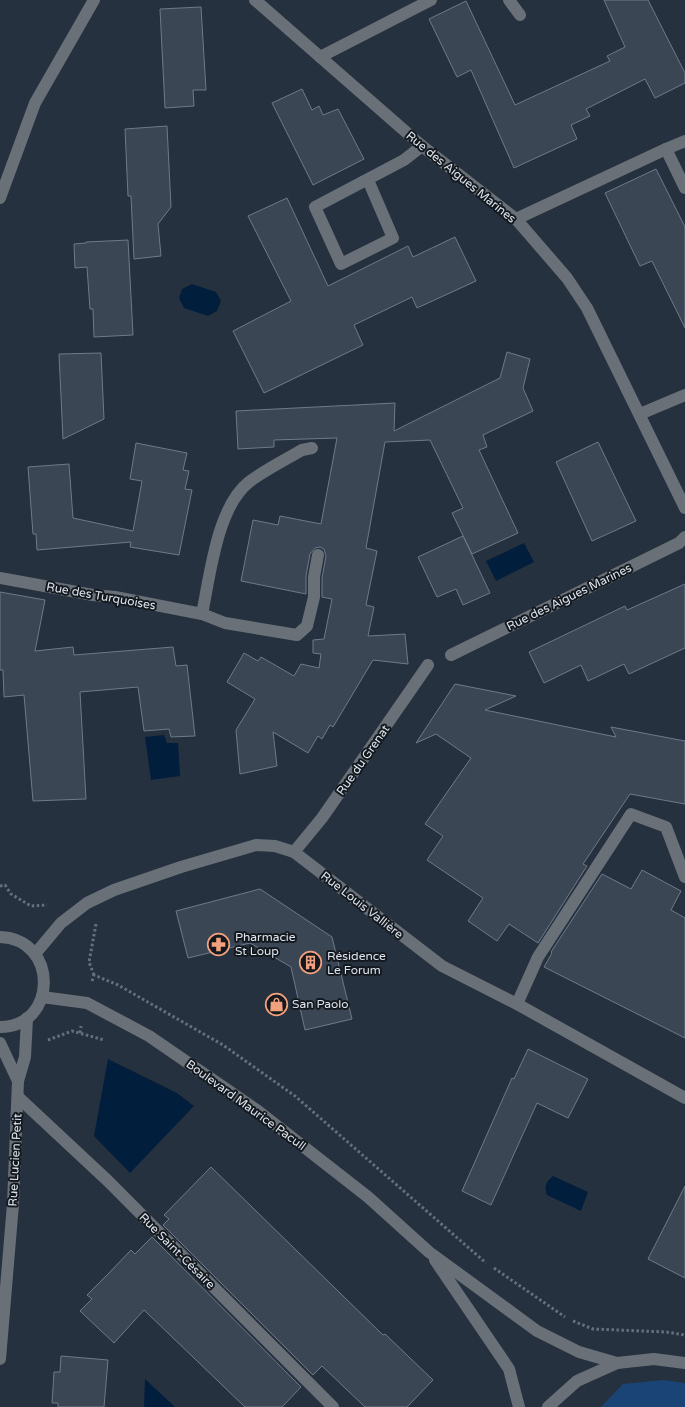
<svg xmlns="http://www.w3.org/2000/svg" width="685" height="1407" font-family="'Varela Round',sans-serif">
<style>
.green{fill:#1a4475}
.water{fill:#021e3d}
.building{fill:#3b4655;stroke:#6d7a8a}
.lines{fill:none;stroke-linecap:round;stroke-linejoin:round}
.path{stroke:#66707c;stroke-width:3;stroke-dasharray:2.5 2.5;stroke-linecap:butt}
.minor{stroke:#6a7077;stroke-width:12}
.labels{text-anchor:middle;dominant-baseline:central;stroke-width:4;stroke-linejoin:round;paint-order:stroke}
.street-label{font-size:12px;fill:#dde4ed;stroke:#14191f}
.poi-label{font-size:12px;fill:#dde4ed;stroke:#14191f;text-anchor:start}
</style>
<rect width="100%" height="100%" fill="#26313f"/>
<polygon class="green" points="663,1380 685,1383 685,1407 601,1407 623,1384"/>
<g class="water">
<polygon points="192,284 216,292 221,301 217,311 208,316 184,308 179,298 182,289"/>
<polygon points="524,543 534,562 496,581 486,561"/>
<polygon points="164,735 167,743 178,743 180,776 151,780 145,737"/>
<polygon points="108,1059 177,1093 194,1106 130,1173 94,1136"/>
<path d="M 553,1176 L 588,1192 L 581,1211 L 547,1195 C 544,1187 546,1181 553,1176 Z"/>
<polygon points="145,1379 175,1407 144,1407"/>
</g>
<g class="building">
<polygon points="604,0 648,0 685,73 685,83 655,98 645,79 586,109 590,116 571,125 577,139 514,168 471,70 457,77 429,19 466,1 515,105 610,61 607,56 625,47"/>
<polygon points="201,7 206,90 193,90 194,106 165,108 160,9"/>
<polygon points="302,89 312,110 319,106 323,115 338,109 364,159 313,185 272,103"/>
<polygon points="167,126 171,207 158,224 161,256 134,259 131,196 128,196 125,129"/>
<polygon points="656,169 685,227 685,328 652,261 640,266 605,193"/>
<polygon points="287,198 328,286 408,246 413,257 455,237 476,281 417,308 412,297 354,325 363,345 264,393 233,331 291,301 248,216"/>
<polygon points="128,240 133,335 94,337 93,309 90,309 87,267 75,268 74,244 86,243 86,242"/>
<polygon points="507,352 530,359 523,388 533,411 483,435 487,447 479,450 518,533 472,554 452,513 463,508 430,440 385,442 366,548 377,551 366,605 374,607 368,636 405,634 408,664 373,660 333,727 330,725 322,739 318,736 308,753 273,732 277,766 240,774 236,730 255,699 227,682 244,653 258,661 261,657 294,676 301,664 319,668 321,654 313,653 313,640 324,639 332,599 322,597 322,578 326,556 324,549 320,547 315,548 310,554 306,576 306,594 241,581 253,520 278,525 280,516 321,524 337,438 274,440 274,447 238,449 236,411 395,403 394,431 500,378"/>
<polygon points="101,353 104,419 63,439 59,354"/>
<polygon points="598,442 636,521 592,541 556,462"/>
<polygon points="136,443 187,453 183,470 189,471 185,489 192,490 179,555 130,547 131,542 37,550 36,534 33,534 28,467 69,464 73,518 133,531 142,481 130,479"/>
<polygon points="463,536 490,593 463,605 456,589 437,597 418,557"/>
<polygon points="685,584 685,648 629,674 624,664 588,681 581,665 544,683 529,652 625,606 627,610"/>
<polygon points="0,592 45,600 35,651 73,647 74,655 173,647 176,666 187,665 195,736 171,737 169,729 144,731 138,687 80,692 86,799 33,801 24,695 4,697 3,670 0,670"/>
<polygon points="455,684 516,696 485,710 616,737 611,727 685,741 685,804 630,794 583,864 587,866 538,943 509,924 497,941 468,921 483,898 427,860 443,836 425,824 471,758 436,734 416,743"/>
<polygon points="642,870 681,891 671,910 685,918 685,1038 544,967 552,953 551,952 602,874 631,889"/>
<polygon points="260,889 332,937 352,1019 305,1030 291,967 250,943 188,958 176,911"/>
<polygon points="528,1049 588,1079 568,1118 537,1103 491,1205 462,1191 512,1078 514,1079"/>
<polygon points="211,1167 383,1335 385,1334 433,1380 407,1407 365,1407 322,1366 313,1375 163,1225 169,1219 164,1215"/>
<polygon points="685,1186 685,1278 648,1259"/>
<polygon points="152,1237 301,1387 282,1407 245,1407 144,1310 114,1343 80,1311 92,1299 87,1295 110,1272 131,1250 135,1254"/>
<polygon points="61,1356 108,1360 104,1407 58,1407 58,1403 52,1403 54,1372 60,1372"/>
</g>
<g class="lines">
<g class="path">
<polyline points="0,886 5,885 11,894 31,906 47,905"/>
<polyline points="94,975 89,962 96,924"/>
<polyline points="92,981 94,975 118,985 223,1045 295,1096 486,1263"/>
<polyline points="80,1033 81,1026"/>
<polyline points="48,1040 72,1031 104,1040"/>
<polyline points="494,1268 565,1317"/>
<polyline points="573,1321 593,1329 666,1332 685,1335"/>
</g>
<g class="minor">
<polyline points="255,0 422,146 516,219 567,278 587,308 685,508"/>
<polyline points="509,0 520,15"/>
<polyline points="320,57 431,0"/>
<polyline points="666,149 685,188"/>
<polyline points="368,180 393,238 341,264 315,207 404,160 422,146"/>
<polyline points="0,198 35,103 94,0"/>
<polyline points="516,219 666,149 685,141"/>
<polyline points="640,414 685,395"/>
<path d="M 0,578 L 93,595 L 115,597 L 202,614 C 210,576 217,507 249,482 C 265,470 285,460 302,450 L 312,448"/>
<polyline points="202,614 225,623 297,635 307,626 314,597 314,577 318,555"/>
<polyline points="451,655 679,543 685,537"/>
<polyline points="294,852 322,818 428,665"/>
<path d="M 0,937 C 59,939 58,1027 0,1027"/>
<polyline points="35,954 61,923 87,903 114,890 181,867 256,845 275,846 294,852 442,966 517,1004 685,1098"/>
<polyline points="42,997 87,1003 149,1036 258,1111 368,1197 429,1252 537,1331 579,1352 617,1363"/>
<polyline points="517,1004 538,957 631,814 666,827 685,877"/>
<polyline points="0,1043 18,1081"/>
<polyline points="18,1097 108,1181 333,1407"/>
<polyline points="435,1260 509,1369 519,1407"/>
<polyline points="0,1359 13,1204 18,1081 25,1057 27,1018"/>
<polyline points="548,1407 577,1381 617,1363 654,1359 685,1363"/>
</g>
</g>
<defs>
<symbol id="pharmacy-ring" viewBox="-11 -11 22 22"><circle r="9.5" fill="#14191f" stroke="#f2a17e" stroke-width="1.5"/><path d="M-2-6h4v4h4v4h-4v4h-4v-4h-4v-4h4Z" fill="#f2a17e"/></symbol>
<symbol id="building-ring" viewBox="-11 -11 22 22"><circle r="9.5" fill="#14191f" stroke="#f2a17e" stroke-width="1.5"/><path d="M-4-6H4V6H1V3H-1V6H-4ZM-2.5-4.3h1.7v1.8h-1.7ZM.8-4.3h1.7v1.8H.8ZM-2.5-1h1.7V.8h-1.7ZM.8-1h1.7V.8H.8Z" fill="#f2a17e"/></symbol>
<symbol id="shop-ring" viewBox="-11 -11 22 22"><circle r="9.5" fill="#14191f" stroke="#f2a17e" stroke-width="1.5"/><path d="M-5-2.5h2.3a2.7 3.5 0 0 1 5.4 0H5L5.5 6h-11ZM-1.5-2.5h3a1.5 2.3 0 0 0-3 0Z" fill="#f2a17e"/></symbol>
</defs>
<g fill-rule="evenodd">
<use href="#pharmacy-ring" x="206" y="932" width="25" height="25"/>
<use href="#building-ring" x="298" y="950" width="25" height="25"/>
<use href="#shop-ring" x="264" y="992" width="25" height="25"/>
</g>
<g class="labels">
<g class="street-label">
<text transform="translate(461 177) rotate(39)">Rue des Aigues Marines</text>
<text transform="translate(101 596) rotate(10)">Rue des Turquoises</text>
<text transform="translate(569 597) rotate(-26)">Rue des Aigues Marines</text>
<text transform="translate(363 760) rotate(-55)">Rue du Grenat</text>
<text transform="translate(362 905) rotate(38)">Rue Louis Vallière</text>
<text transform="translate(246 1105) rotate(36)">Boulevard Maurice Pacull</text>
<text transform="translate(15 1160) rotate(-87)">Rue Lucien Petit</text>
<text transform="translate(177 1251) rotate(45)">Rue Saint-Césaire</text>
</g>
<g class="poi-label">
<text x="235" y="937">Pharmacie<tspan x="235" dy="14">St Loup</tspan></text>
<text x="327" y="956">Résidence<tspan x="327" dy="14">Le Forum</tspan></text>
<text x="292" y="1004">San Paolo</text>
</g>
</g>
</svg>
